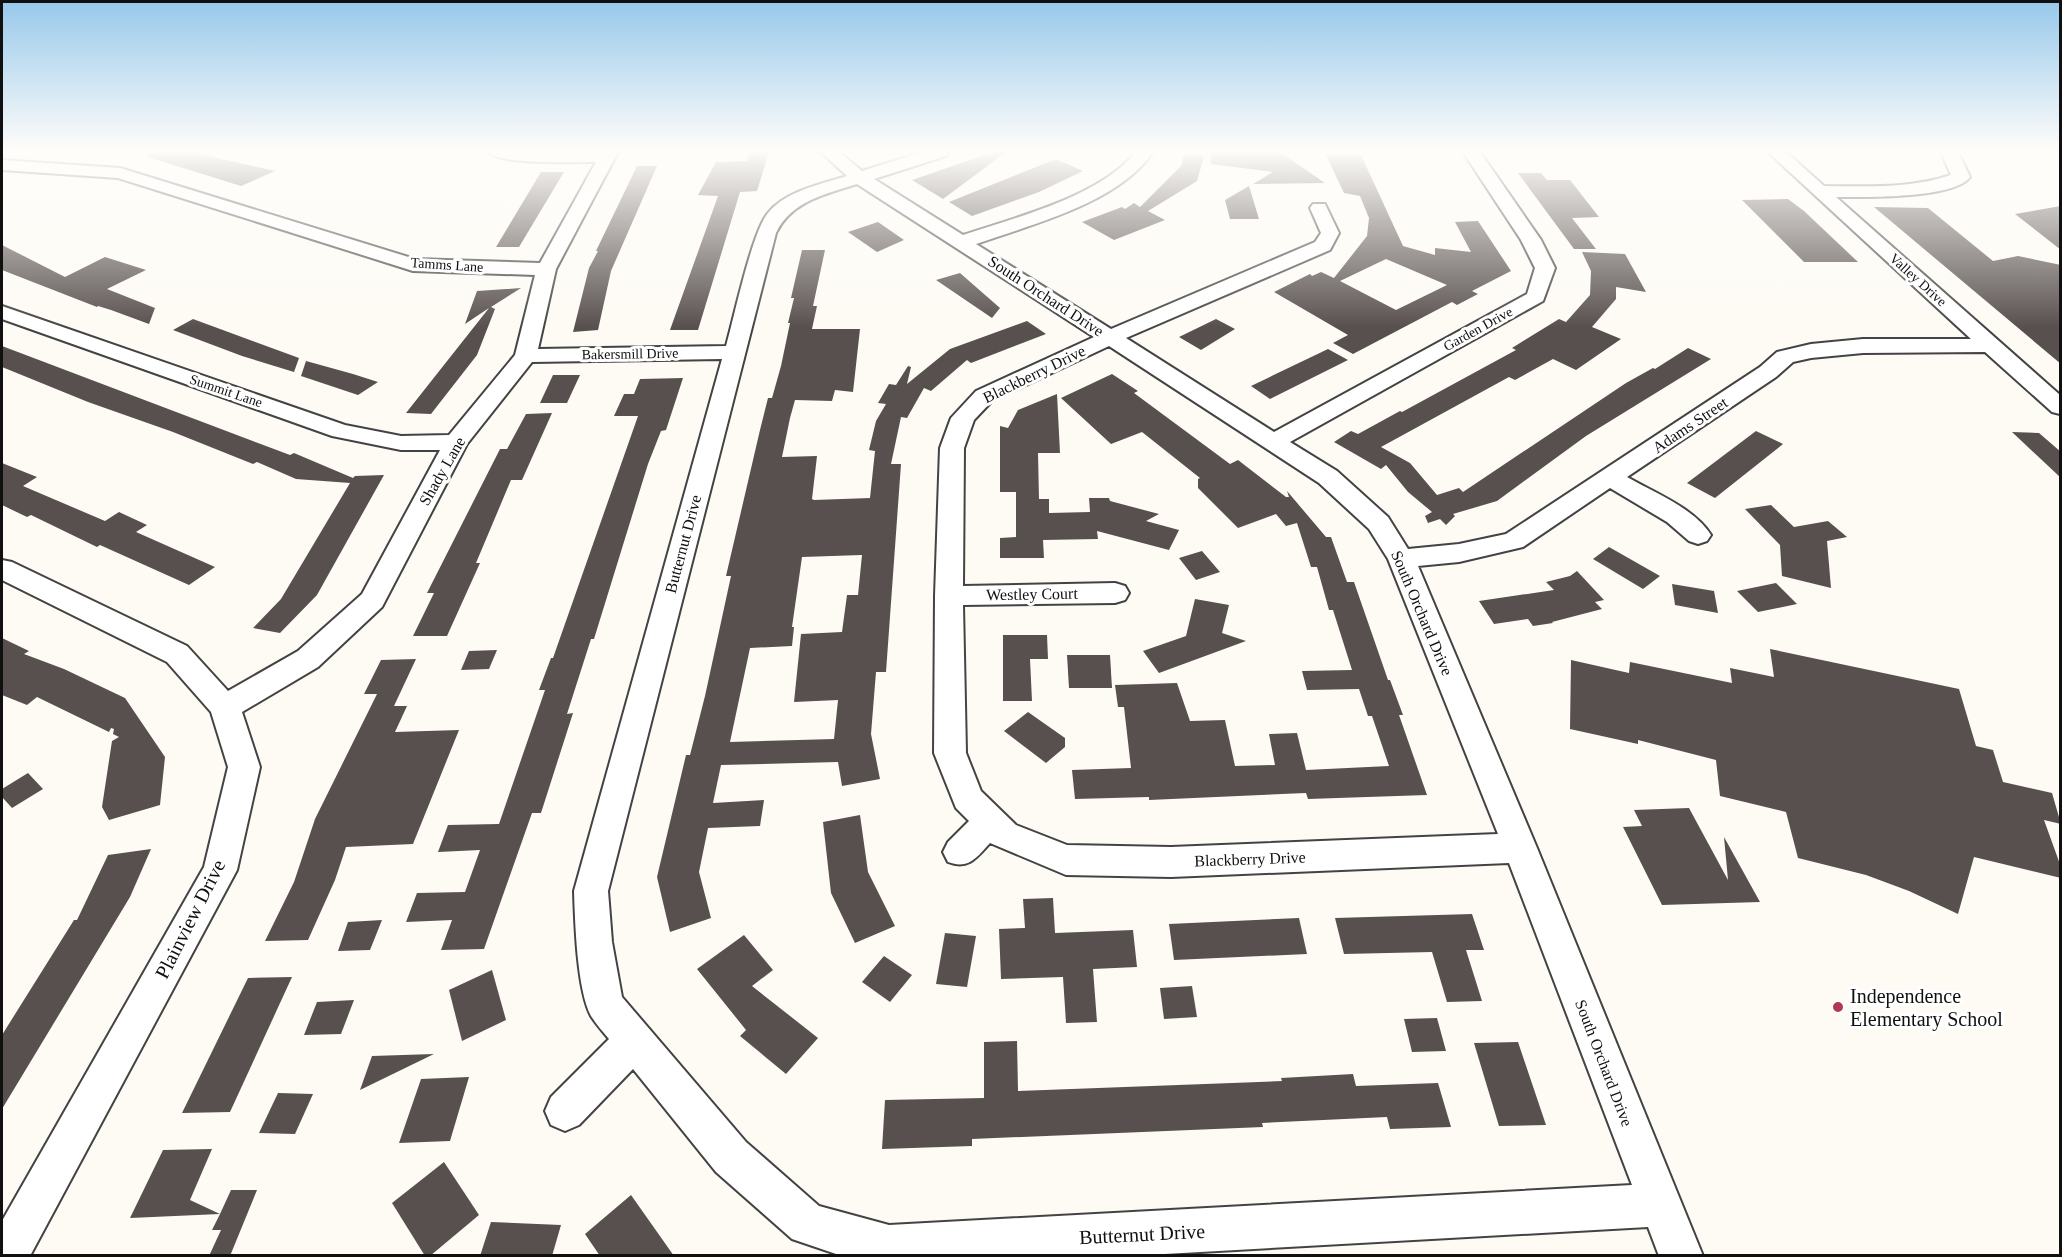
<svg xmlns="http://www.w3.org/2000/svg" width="2062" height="1257" font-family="Georgia,serif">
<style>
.building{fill:#58504e;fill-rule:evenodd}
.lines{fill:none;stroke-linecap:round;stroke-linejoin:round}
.minor-casing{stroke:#434343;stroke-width:4}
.minor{fill:#fff;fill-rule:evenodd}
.poi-dot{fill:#b13851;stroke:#fff;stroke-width:2}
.labels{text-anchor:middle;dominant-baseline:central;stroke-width:6;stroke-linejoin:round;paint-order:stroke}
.far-street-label{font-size:14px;fill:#101010;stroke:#fff}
.street-label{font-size:16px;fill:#101010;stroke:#fff}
.near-street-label{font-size:20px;fill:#101010;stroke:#fff}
.near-poi-label{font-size:20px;fill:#101010;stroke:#fff;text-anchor:start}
</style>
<rect width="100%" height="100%" fill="#fefbf5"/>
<g class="building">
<polygon points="149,152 190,152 275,171 241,186 148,157"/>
<polygon points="750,152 769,152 757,191 740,192 698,330 670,330 718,196 698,195 716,162 747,161"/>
<polygon points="993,152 1006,152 943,199 912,180"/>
<polygon points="1211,152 1280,152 1325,183 1253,184 1273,172 1211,164"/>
<polygon points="1184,154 1204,156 1197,181 1148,211 1165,220 1114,240 1082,222 1122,207 1125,209 1134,203 1140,207 1181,166"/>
<path d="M 1326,155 L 1361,155 L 1403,246 L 1435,255 L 1435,248 L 1471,252 L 1455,222 L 1478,221 L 1511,271 L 1472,291 L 1478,294 L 1457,305 L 1452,302 L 1353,354 L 1333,343 L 1348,335 L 1274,292 L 1310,274 L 1312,276 L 1321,272 L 1334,278 L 1367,236 L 1369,218 L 1360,196 L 1344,193 ZM 1386,259 L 1447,285 L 1396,310 L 1340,281 Z"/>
<polygon points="1056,159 1083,171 1039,192 972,216 949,202"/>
<polygon points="637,166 657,166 611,271 598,330 573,332 589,268 598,251 596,251"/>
<polygon points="541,172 564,172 519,247 496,247"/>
<polygon points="1518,173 1541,173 1547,180 1570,180 1599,217 1572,218 1596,249 1574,249"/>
<polygon points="1249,186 1259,219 1230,219 1225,200"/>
<polygon points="1788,199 1804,211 1858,262 1804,262 1742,200"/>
<polygon points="2061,206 2061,250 2015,214"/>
<polygon points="1874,207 1928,208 1993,261 2018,256 2061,265 2061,364"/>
<polygon points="878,222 904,240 877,252 848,232"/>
<polygon points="2,245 65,277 105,257 146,270 107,289 155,308 149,324 111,310 98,306 97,307 2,270"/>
<path d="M 802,250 L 825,250 L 813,306 L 817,306 L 812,329 L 860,329 L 853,392 L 835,390 L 832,401 L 795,400 L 790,418 L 782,457 L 817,456 L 812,499 L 814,500 L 870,498 L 875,451 L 869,450 L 876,421 L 886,404 L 878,403 L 889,384 L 896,385 L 908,366 L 911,367 L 907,384 L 950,349 L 1027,321 L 1046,334 L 971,363 L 967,360 L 931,391 L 924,388 L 907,418 L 901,417 L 891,464 L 901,464 L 886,672 L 876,672 L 871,734 L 880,779 L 842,786 L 838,762 L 721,765 L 713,803 L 764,800 L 760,826 L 708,828 L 699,872 L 711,918 L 670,932 L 657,877 L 686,755 L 690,755 L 705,696 L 731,576 L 726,576 L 760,430 L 768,398 L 772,398 L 781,366 L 790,323 L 788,323 L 794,298 L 791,298 ZM 862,555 L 858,595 L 847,595 L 842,632 L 801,634 L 794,702 L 838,700 L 834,739 L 730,742 L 750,648 L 792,646 L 794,627 L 792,627 L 802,557 Z"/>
<polygon points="1582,252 1625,254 1646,292 1616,287 1616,299 1592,327 1621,339 1576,370 1553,359 1515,380 1509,377 1381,447 1410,463 1437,495 1459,488 1463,492 1626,383 1653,368 1655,369 1688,348 1711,359 1586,436 1497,501 1453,514 1455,516 1446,525 1440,519 1428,523 1425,516 1432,512 1408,492 1386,465 1381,469 1334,442 1351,431 1358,434 1400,411 1402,412 1516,350 1512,348 1559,319 1566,322 1590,295 1591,271"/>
<polygon points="960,273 1000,308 992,318 936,280"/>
<polygon points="521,288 491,307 495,309 477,355 431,414 406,413 489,308 465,324 477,291"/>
<polygon points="193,319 299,358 294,372 242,356 173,330"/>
<polygon points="1216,319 1235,329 1201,350 1179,337"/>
<polygon points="2,346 290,455 294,453 353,478 355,476 384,475 317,595 280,633 253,628 281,599 350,483 296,479 257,462 253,464 173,432 88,402 2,367"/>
<polygon points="1328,349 1348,360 1270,399 1251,386"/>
<polygon points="306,361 353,374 378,382 358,395 301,376"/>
<polygon points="1112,374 1138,391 1134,393 1230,464 1238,460 1286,497 1289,497 1287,491 1326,537 1331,537 1347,582 1354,582 1388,680 1390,680 1403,715 1399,715 1427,795 1308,799 1306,793 1149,800 1149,797 1075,799 1072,770 1131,768 1124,707 1118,707 1115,685 1177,683 1190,721 1225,720 1235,766 1275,765 1269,734 1297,733 1306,770 1389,766 1372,716 1368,716 1359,689 1307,690 1302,671 1352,670 1333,610 1329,610 1317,567 1311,567 1297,523 1286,526 1276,514 1238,528 1198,488 1198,479 1200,478 1142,432 1111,444 1061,398"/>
<polygon points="553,375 580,375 567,403 540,403"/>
<polygon points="683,378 666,430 661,431 648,464 594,639 591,639 567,714 573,713 541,813 532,813 484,949 441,950 452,920 406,922 417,893 465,892 480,850 438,852 448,825 499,824 545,690 539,690 551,658 553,658 638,416 614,416 624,394 634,394 640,379"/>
<polygon points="1057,394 1060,453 1038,453 1039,499 1049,499 1049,513 1090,512 1089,498 1109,498 1110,501 1159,514 1146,521 1179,530 1169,550 1097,531 1098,539 1043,540 1044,558 1000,558 1000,538 1016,537 1016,492 1000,492 1000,426 1008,428 1018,410"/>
<polygon points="552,413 522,480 511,480 476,563 480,563 447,636 413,636 434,593 427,593 500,449 507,449 526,414"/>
<polygon points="1756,431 1783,444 1715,498 1687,483"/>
<polygon points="2012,432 2039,433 2061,452 2061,478"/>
<polygon points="2,463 37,477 23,486 105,521 119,512 147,525 136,532 215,567 189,585 100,545 97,547 31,515 27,517 2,505"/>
<polygon points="1771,505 1794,527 1828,521 1847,537 1827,541 1831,588 1782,576 1780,545 1745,509"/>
<polygon points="1609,547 1660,576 1643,589 1593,559"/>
<polygon points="1202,551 1220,572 1196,580 1179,558"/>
<polygon points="1577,571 1604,600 1595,602 1602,609 1552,622 1553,623 1533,626 1528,619 1494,624 1479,601 1554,590 1546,582 1570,576"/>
<polygon points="1776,583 1797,604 1758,612 1737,591"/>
<polygon points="1672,584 1714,591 1718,613 1675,605"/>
<polygon points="1195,599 1229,605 1222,633 1246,641 1159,673 1143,651 1186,636"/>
<polygon points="1003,635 1047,635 1048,659 1030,659 1032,701 1003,701"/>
<polygon points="2,638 29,651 24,654 64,669 125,698 165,757 160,805 109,820 102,807 112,741 119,737 113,734 114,729 111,728 109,732 37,697 27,705 2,695"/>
<polygon points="1770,649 1959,689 1976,746 1993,750 2003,782 2052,793 2061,824 2044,820 2061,867 2061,878 1974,857 1958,914 1909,891 1866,875 1798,858 1786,812 1720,796 1716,760 1638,740 1638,744 1570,729 1571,660 1629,673 1630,662 1732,683 1730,668 1774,677"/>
<polygon points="497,650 489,669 461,670 469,651"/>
<polygon points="1067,655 1110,655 1112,688 1069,688"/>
<polygon points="416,659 394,706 407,706 395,732 459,730 413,844 346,847 335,880 308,940 265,941 294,882 315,819 377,694 364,694 381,660"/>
<polygon points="1028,712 1065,738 1065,747 1046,763 1004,731"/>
<polygon points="28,773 43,789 12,808 2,797 2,789"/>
<polygon points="1689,808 1728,880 1724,837 1760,902 1662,905 1623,827 1642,826 1634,810"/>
<polygon points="860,815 868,872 895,926 855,943 831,893 823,822"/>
<polygon points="151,849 130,897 2,1109 2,1035 74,920 77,920 108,855"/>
<polygon points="1053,898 1055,933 1133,930 1137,967 1093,969 1097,1022 1066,1023 1063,977 1001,979 999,929 1025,928 1023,899"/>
<polygon points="1472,914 1484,950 1466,950 1482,1001 1447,1002 1432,952 1344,954 1335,918"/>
<polygon points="1299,918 1307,954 1174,960 1169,924"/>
<polygon points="382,920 370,950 338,951 348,922"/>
<polygon points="945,933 976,936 967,987 936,984"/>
<polygon points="744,935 773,970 752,986 818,1038 786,1074 740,1036 746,1030 697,969"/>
<polygon points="884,956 912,975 890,1002 862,982"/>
<polygon points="492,970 506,1020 462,1041 449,990"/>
<polygon points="292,977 230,1112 182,1113 248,978"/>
<polygon points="1192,986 1197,1017 1164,1019 1160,988"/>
<polygon points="354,1000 341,1034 304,1035 317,1002"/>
<polygon points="1437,1018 1446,1051 1412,1052 1404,1019"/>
<polygon points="1017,1041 1018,1091 1282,1081 1281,1078 1353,1074 1356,1086 1438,1083 1451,1127 1390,1129 1387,1117 1262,1123 1263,1127 972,1139 972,1146 882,1149 885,1100 984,1098 984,1042"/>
<polygon points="1518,1042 1546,1125 1499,1126 1474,1043"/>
<polygon points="434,1054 360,1090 372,1056"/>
<polygon points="469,1077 450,1141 399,1143 421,1079"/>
<polygon points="278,1093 313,1094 295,1134 259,1133"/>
<polygon points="212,1149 190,1200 220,1214 231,1190 257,1190 230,1256 209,1256 221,1230 212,1230 220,1214 130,1218 163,1150"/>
<polygon points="444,1162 479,1215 430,1256 425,1256 392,1203"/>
<polygon points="631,1195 674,1256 600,1256 585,1234"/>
<polygon points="491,1222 561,1225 552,1256 480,1256"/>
</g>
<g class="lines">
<defs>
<path id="minor" d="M 489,152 L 618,152 L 556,269 L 538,349 L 726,346 C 734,318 752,232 768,213 C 786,191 821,184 847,176 L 821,152 L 839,152 L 862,171 L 922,152 L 948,152 L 946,156 L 874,179 L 963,235 C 1017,217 1099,197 1136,152 L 1153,152 C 1118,203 1033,224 976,244 L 1111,329 L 1315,242 L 1321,233 L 1310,208 L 1313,204 L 1325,204 L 1339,233 L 1330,250 L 1126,338 L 1274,432 L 1527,294 L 1535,268 L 1521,240 L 1463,152 L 1480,152 L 1541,240 L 1555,268 L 1543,301 L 1290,442 L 1337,471 L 1388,517 L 1408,549 L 1459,544 L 1506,534 L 1760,367 L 1777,352 L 1811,344 L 1863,339 L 1971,339 L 1768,152 L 1786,152 L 1824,186 C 1867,186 1910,189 1951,175 L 1941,152 L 1958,152 L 1970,177 C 1954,199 1863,197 1836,197 L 2060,395 L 2060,414 L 2052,412 L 1985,352 L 1863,353 L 1811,358 L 1793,362 L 1776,377 L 1627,477 C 1655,493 1694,508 1711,535 L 1707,541 L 1698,544 L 1689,541 L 1667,522 L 1610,488 L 1523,547 L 1459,562 L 1418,566 L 1537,848 L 1703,1256 L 1659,1256 L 1648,1227 L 1129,1256 L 842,1256 L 792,1239 L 716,1172 L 633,1069 L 579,1125 L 565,1131 L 551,1125 L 545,1111 L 551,1097 L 609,1039 C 603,1032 596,1024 591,1016 C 577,990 575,922 574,891 L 722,359 L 532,362 L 467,444 L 382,607 L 318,667 L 242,712 L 260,767 L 237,870 L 30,1256 L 2,1256 L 2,1221 L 204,867 L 228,767 L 211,712 L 167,662 L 2,580 L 2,560 L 12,562 L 187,646 L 228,691 L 298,651 L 362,594 L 440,450 L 401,450 L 332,436 L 2,319 L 2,306 L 345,425 L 401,436 L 449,435 L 515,355 L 535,275 L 413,271 L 118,178 L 2,170 L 2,160 L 120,168 L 415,259 L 540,263 L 596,162 C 577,162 499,165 489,152 ZM 857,184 L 1094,337 L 976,391 L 951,418 L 940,448 L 935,596 L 934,753 L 956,808 L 969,821 L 948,842 L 943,852 L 948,862 C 969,870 977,857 990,843 L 1066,875 L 1171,877 L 1509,863 L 1632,1185 L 889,1225 L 819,1206 L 746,1142 L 622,997 L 612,942 L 608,891 L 776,233 C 791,201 826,194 857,184 ZM 1109,346 L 1319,483 L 1369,529 L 1388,559 L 1498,834 L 1171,847 L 1067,845 L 1016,825 L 981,791 L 966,753 L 963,605 L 1115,603 L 1125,600 L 1129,593 L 1125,586 L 1115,583 L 963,586 L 964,448 L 974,420 L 992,401 Z"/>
</defs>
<use href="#minor" class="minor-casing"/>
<use href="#minor" class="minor"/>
</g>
<linearGradient id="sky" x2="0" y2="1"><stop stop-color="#97c8eb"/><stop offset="0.46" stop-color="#fffdfa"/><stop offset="1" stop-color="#fffdfa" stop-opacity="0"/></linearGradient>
<rect width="2062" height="328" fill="url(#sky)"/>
<circle class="poi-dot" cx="1838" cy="1007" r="6"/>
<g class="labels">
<g class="far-street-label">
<text transform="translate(447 265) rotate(4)">Tamms Lane</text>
<text transform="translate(1918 280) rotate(42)">Valley Drive</text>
<text transform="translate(1478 329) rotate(-29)">Garden Drive</text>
<text transform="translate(630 354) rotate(-1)">Bakersmill Drive</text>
<text transform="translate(226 391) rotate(19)">Summit Lane</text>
</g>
<g class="street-label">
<text transform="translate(1046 296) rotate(33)">South Orchard Drive</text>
<text transform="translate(1034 374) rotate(-26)">Blackberry Drive</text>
<text transform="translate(1690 425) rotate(-34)">Adams Street</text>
<text transform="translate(442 471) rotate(-60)">Shady Lane</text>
<text transform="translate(683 544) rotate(-75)">Butternut Drive</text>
<text transform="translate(1032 594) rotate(-1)">Westley Court</text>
<text transform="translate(1422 613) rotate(67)">South Orchard Drive</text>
<text transform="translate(1250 859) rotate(-2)">Blackberry Drive</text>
<text transform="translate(1604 1063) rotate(69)">South Orchard Drive</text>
</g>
<g class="near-street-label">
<text transform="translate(190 919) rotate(-63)">Plainview Drive</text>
<text transform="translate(1142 1234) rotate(-3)">Butternut Drive</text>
</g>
<g class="near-poi-label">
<text x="1850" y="996">Independence<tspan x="1850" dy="23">Elementary School</tspan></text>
</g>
</g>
<rect width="2062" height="1257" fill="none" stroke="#101010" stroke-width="6"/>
</svg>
